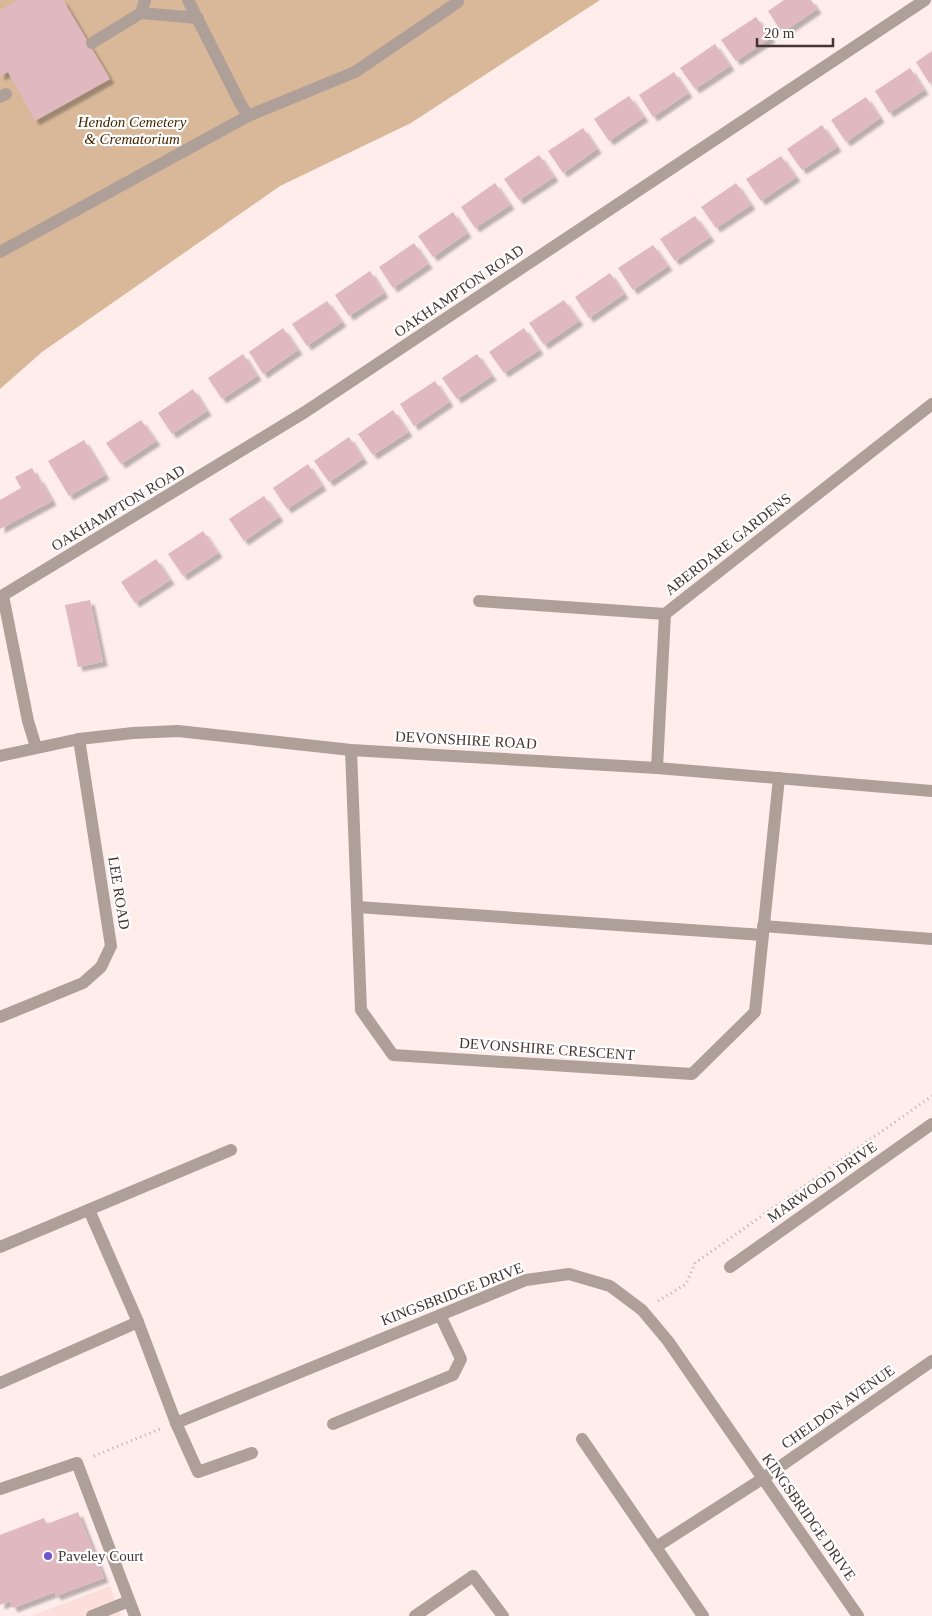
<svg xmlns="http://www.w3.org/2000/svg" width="932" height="1616" font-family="'Times New Roman',serif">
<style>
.built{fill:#fcdeda}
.green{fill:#d8b899}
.building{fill:#e0b8bf;filter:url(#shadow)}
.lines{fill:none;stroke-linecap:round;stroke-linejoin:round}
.path{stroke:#bdacaa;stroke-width:3;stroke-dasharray:1 4;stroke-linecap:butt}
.minor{stroke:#ae9f98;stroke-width:12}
.poi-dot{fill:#6e54cd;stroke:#fff;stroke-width:2}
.labels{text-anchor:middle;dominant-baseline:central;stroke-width:4.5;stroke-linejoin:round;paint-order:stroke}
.park-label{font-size:15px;font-style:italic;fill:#452500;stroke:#fff}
.street-label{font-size:15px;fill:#443432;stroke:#fff}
.poi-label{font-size:15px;fill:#443432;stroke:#fff;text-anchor:start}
</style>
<defs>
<filter id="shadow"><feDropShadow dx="4.5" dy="4.5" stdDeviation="1" flood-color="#0004"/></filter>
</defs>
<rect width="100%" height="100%" fill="#feedeb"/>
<polygon class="built" points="110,1586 121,1616 31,1616"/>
<polygon class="green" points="0,0 600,0 411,123 280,186 42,352 0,389"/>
<g class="building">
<polygon points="18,0 63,0 110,79 35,121 8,72 0,76 0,10"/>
<polygon points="784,0 811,0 817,9 782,33 768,11"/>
<polygon points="756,17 771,38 736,61 721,40"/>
<polygon points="715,44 730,66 695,89 680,68"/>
<polygon points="932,51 932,81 929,83 916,62"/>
<polygon points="910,68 924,90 889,113 875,91"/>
<polygon points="674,72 688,93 653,117 639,95"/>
<polygon points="629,96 644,117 609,141 594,119"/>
<polygon points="866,97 880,118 846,142 831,120"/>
<polygon points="822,125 837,147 802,170 787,149"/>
<polygon points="583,128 597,149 563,173 548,151"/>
<polygon points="539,155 554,177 519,200 504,179"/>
<polygon points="781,156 796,177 761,201 746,179"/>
<polygon points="495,183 510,205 475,228 461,207"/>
<polygon points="736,183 751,205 716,228 701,207"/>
<polygon points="453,212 467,233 433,257 418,236"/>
<polygon points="695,216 710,237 675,261 660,239"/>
<polygon points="414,243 428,264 393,288 379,267"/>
<polygon points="653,245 668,266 633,290 618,268"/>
<polygon points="370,271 384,293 349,316 335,295"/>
<polygon points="610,273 624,294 589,318 575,297"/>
<polygon points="564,300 579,321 544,345 529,323"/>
<polygon points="327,301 342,322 307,346 292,324"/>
<polygon points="283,328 298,350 263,374 249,352"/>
<polygon points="524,328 539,350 504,373 489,352"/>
<polygon points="243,354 257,376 222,399 208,378"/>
<polygon points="477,354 492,376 457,399 442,378"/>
<polygon points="435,381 449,402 414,426 400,404"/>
<polygon points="193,389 207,411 172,434 158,413"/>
<polygon points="393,410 408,432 373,455 358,434"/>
<polygon points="141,420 156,441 121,464 106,443"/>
<polygon points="349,437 363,459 329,482 314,461"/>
<polygon points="84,440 105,475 69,496 48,461"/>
<polygon points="308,464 322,486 287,509 273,488"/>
<polygon points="32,468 38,479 39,478 52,501 0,529 0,500 21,488 15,477"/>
<polygon points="264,496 279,517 244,541 229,519"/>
<polygon points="203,531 218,553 183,576 168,554"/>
<polygon points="156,559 170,580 135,603 121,582"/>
<polygon points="90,600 103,662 78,667 65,605"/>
<polygon points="78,1512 104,1578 56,1596 55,1592 13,1608 10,1601 0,1605 0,1535 44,1518 47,1524"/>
</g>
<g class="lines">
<g class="path">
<polyline points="658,1301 686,1284 695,1263 932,1096"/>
<polyline points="94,1456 160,1429"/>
</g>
<g class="minor">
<polyline points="141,13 198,18"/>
<polyline points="92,43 141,13 145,0"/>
<polyline points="0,97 6,94"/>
<polyline points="248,116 355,72 458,2"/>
<polyline points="0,252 248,116 239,101 188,0"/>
<polyline points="3,596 28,721 36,747"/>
<polyline points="0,597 305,412 925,0"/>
<polyline points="479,601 665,614"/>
<polyline points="351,750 361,1010 393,1055 692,1074 755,1012 779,778"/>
<polyline points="0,756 79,739 133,733 178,731 351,750 657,768 932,791"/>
<polyline points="657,768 665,614 932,404"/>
<polyline points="357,907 763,935"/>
<polyline points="763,926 932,939"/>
<polyline points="0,1017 83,983 101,967 111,946 79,739"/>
<polyline points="89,1210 138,1322 176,1423 198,1472 252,1453"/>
<polyline points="0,1247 231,1150"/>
<polyline points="730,1267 932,1124"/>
<polyline points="0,1383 138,1322"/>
<polyline points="176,1423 526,1280 569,1274 610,1286 642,1310 668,1341 858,1616"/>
<polyline points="333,1424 453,1375 461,1359 440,1315"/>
<polyline points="582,1439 703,1616"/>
<polyline points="0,1489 77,1463 135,1616"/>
<polyline points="656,1547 762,1479 932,1361"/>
<polyline points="92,1616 129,1601"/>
<polyline points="415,1616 473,1576 503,1616"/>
</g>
</g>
<circle class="poi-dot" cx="48" cy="1556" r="5"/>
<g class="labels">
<g class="park-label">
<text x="132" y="122">Hendon Cemetery<tspan x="132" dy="17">&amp; Crematorium</tspan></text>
</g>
<g class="street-label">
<text transform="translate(459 291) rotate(-34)">OAKHAMPTON ROAD</text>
<text transform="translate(118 508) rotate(-31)">OAKHAMPTON ROAD</text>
<text transform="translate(728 544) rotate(-38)">ABERDARE GARDENS</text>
<text transform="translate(466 740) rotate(3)">DEVONSHIRE ROAD</text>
<text transform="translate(119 893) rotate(81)">LEE ROAD</text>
<text transform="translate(547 1049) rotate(4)">DEVONSHIRE CRESCENT</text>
<text transform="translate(822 1182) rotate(-35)">MARWOOD DRIVE</text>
<text transform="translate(452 1294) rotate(-21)">KINGSBRIDGE DRIVE</text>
<text transform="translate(838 1407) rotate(-35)">CHELDON AVENUE</text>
<text transform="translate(809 1517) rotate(55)">KINGSBRIDGE DRIVE</text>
</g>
<g class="poi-label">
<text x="58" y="1556">Paveley Court</text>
</g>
</g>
<path d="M757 38v8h76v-8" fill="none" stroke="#443432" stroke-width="2.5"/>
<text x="764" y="38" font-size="15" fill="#443432" stroke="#ffffff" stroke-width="4" paint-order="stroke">20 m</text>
</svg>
